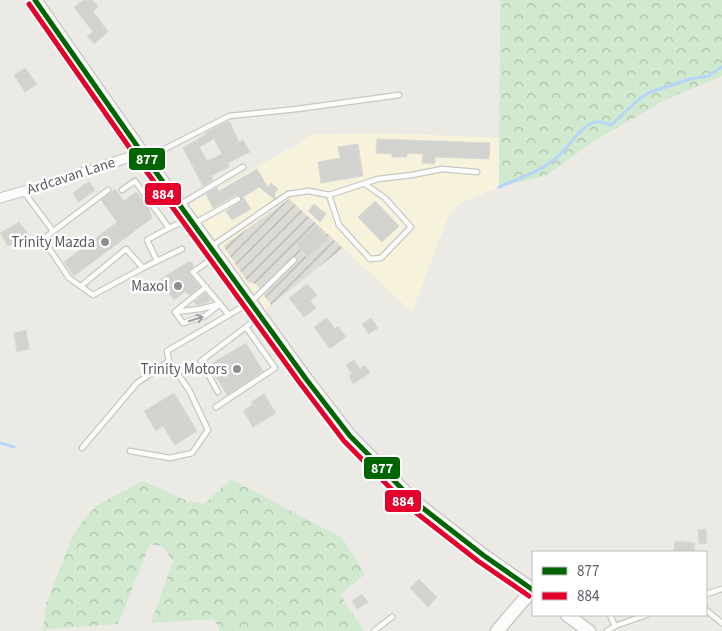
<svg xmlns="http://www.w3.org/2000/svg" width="722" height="631" font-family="'Source Sans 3',sans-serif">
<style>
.commercial{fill:#f6f2dc}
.industrial{fill:url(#industrial-furrows)}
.forest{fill:url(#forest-crowns)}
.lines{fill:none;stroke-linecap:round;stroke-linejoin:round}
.stream{stroke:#b6d6f7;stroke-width:3}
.building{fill:#d2d2ce;stroke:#dad9d4;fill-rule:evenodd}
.lane-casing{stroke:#c7c8c6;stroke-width:7}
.street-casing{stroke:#c7c8c6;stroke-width:11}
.secondary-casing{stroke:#c9c9c9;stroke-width:15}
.lane{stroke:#fcfcfb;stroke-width:4.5}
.street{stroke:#fcfcfb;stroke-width:9}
.secondary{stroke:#fcfcfb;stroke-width:12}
.bus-1-casing{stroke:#fff;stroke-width:9}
.bus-2-casing{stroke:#fff;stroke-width:9}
.bus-1{stroke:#006400;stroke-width:5}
.bus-2{stroke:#e4002b;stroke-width:5}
.oneway{stroke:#9a9da0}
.poi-dot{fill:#8c8e90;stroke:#fff;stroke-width:2}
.labels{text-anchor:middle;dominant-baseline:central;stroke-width:5;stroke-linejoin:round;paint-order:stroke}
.street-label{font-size:15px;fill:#595d63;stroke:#fff}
.poi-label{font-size:15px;fill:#595d63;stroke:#fff;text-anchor:end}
.line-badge{stroke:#fff;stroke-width:2}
.badge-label{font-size:14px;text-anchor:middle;font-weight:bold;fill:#fff}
</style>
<defs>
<pattern id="industrial-furrows" width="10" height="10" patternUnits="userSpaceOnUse" patternTransform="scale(1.25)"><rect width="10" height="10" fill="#dcdbd5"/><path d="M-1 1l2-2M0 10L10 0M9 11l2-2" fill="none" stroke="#b5b5b0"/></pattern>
<pattern id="forest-crowns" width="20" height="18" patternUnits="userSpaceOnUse" patternTransform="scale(1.25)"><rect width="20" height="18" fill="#d1e9cf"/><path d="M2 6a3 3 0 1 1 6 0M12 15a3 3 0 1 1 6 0" fill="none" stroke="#adc0ac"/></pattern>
</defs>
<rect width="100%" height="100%" fill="#ebeae4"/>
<polygon class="commercial" points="384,133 500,138 499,187 461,203 448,217 412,312 343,248 264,310 189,205 315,134"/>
<polygon class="industrial" points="289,199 343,248 271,305 256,284 248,282 223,246"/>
<g class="forest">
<polygon points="500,0 722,0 722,76 663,101 594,141 547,175 499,187"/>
<polygon points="231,479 342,538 365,574 341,594 348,608 365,631 220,631 214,619 151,623 173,561 162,546 150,544 118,624 47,629 46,631 43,631 46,605 72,537 82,522 96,506 143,481 187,501 204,504"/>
</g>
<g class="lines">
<g class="stream">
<path d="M 499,187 C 518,179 539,172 555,159 C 568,149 577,130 592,123 C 599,120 604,123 611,125 L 637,101 L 648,93 L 690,79 L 708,76 L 722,67"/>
<polyline points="0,443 14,447"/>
</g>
</g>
<g class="building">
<polygon points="84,0 93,0 98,7 93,11 108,32 94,44 87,36 93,32 74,7"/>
<polygon points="25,68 37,84 25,92 14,75"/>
<path d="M 229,121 L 239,142 L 243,140 L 250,152 L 228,163 L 229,167 L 211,176 L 213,180 L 203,186 L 183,148 L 206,134 L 205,133 ZM 214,139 L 222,154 L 207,161 L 199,147 Z"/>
<polygon points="377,139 490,143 489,159 435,157 435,164 422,163 423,154 407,153 407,157 392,157 392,154 376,153"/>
<polygon points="358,144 363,176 321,183 318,162 340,158 338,147"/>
<polygon points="257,169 268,187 271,183 278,189 274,195 276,198 274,199 259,187 243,197 251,209 232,220 226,211 241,201 240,196 236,195 213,208 206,194 217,187 219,191"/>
<polygon points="89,181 95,190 79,202 73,193"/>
<polygon points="115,189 124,201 136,192 149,208 152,218 74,276 64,262 117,222 101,200"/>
<polygon points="375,201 399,226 382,242 358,217"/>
<polygon points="314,204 326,214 320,222 308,211"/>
<polygon points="19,222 28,234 8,246 0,233"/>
<polygon points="317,225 328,239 307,257 296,243"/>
<polygon points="190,261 194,266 190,270 189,273 200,287 189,295 186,291 174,300 159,280"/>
<polygon points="307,284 317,295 310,301 316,308 304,317 289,298"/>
<polygon points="205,293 211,300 206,303 197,305 194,302"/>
<polygon points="327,318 335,329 338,326 346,337 330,349 314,327"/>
<polygon points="371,318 378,328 369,334 362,324"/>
<polygon points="26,330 29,349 17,352 14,333"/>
<polygon points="246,343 263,371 227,395 209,365"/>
<polygon points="354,360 360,369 365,365 370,373 353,384 349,376 352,374 346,365"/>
<polygon points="174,393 197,431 175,445 163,426 156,431 144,411"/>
<polygon points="264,394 276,413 253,427 243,411 253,404 251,402"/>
<polygon points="706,529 707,543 699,544 698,530"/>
<polygon points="675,541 695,543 694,552 674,552"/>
<polygon points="419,579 437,597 428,607 410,588"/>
<polygon points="362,594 368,602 357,609 352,601"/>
</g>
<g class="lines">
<defs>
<g id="lane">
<polyline points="147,158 229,116 297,109 399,95"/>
<polyline points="108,190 43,239 69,278 93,295 143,268"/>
<polyline points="122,190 135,181 169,228 189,219"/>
<polyline points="24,192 53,231"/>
<polyline points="329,195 339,225 370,259 381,258 411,227 385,198 365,184"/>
<polyline points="181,204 243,167"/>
<polyline points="195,223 238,199"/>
<polyline points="212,246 288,194 309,191 329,195 378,179 412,175 442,169 477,172"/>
<polyline points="216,256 193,272 229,315"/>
<polyline points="157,261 182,249"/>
<polyline points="81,286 126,249 143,268 157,261 147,240 169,228"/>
<polyline points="176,311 206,287"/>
<polyline points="175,312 183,323 205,316 220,304"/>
<polyline points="175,312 200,309 216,305"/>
<polyline points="218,392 201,361 259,317"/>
<polyline points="216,407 275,368 246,327"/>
<polyline points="82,448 137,383 169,361"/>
<polyline points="130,451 170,458 192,453 208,430 189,390 169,361 167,351 251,302 294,260"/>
<polyline points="706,594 722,589"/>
<polyline points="706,610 722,623"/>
<polyline points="610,615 615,626"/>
<polyline points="374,631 392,617"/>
<polyline points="607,631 615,626 646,615"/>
</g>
<polyline id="street" points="0,198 42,186 142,153"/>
<g id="secondary">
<polyline points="35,0 142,153 306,379 350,436 415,502 483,555 533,590"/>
<polyline points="567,615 589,631"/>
<polyline points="497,631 533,589"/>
</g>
</defs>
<use href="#lane" class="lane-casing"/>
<use href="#street" class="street-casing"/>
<use href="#secondary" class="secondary-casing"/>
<use href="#lane" class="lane"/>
<use href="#street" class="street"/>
<use href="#secondary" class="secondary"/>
<defs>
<polyline id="bus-1" points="35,0 142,153 306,379 350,436 415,502 483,555 533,590"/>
<polyline id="bus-2" points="29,4 136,157 300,383 344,441 410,508 478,561 529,596"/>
</defs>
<use href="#bus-1" class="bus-1-casing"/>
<use href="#bus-2" class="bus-2-casing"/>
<use href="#bus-1" class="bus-1"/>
<use href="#bus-2" class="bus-2"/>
</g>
<defs><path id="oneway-shaft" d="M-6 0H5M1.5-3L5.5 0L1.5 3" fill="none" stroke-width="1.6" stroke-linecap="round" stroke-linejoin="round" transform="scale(1.25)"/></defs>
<use class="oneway" href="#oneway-shaft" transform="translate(196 319) rotate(-18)"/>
<g class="poi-dot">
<circle cx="105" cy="242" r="5"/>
<circle cx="178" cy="286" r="5"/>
<circle cx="237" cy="369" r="5"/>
</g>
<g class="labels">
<g class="street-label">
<text transform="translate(71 176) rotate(-18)">Ardcavan Lane</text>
</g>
<g class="poi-label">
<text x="95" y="242">Trinity Mazda</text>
<text x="168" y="286">Maxol</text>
<text x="227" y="369">Trinity Motors</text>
</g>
</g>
<g class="line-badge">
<rect x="128" y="147" width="38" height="24" rx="5" fill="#006400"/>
<rect x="144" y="182" width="38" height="24" rx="5" fill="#e4002b"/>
<rect x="363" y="456" width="38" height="24" rx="5" fill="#006400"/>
<rect x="384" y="489" width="38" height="24" rx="5" fill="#e4002b"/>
</g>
<g class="badge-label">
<text x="147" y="164">877</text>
<text x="163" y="199">884</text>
<text x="382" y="473">877</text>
<text x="403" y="506">884</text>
</g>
<rect x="532" y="551" width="175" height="65" fill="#ffffff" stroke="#bdbec1"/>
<rect x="542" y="567" width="25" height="8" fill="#006400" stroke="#bdbec1"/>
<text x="577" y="576" font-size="15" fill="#595d63">877</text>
<rect x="542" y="592" width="25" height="8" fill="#e4002b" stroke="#bdbec1"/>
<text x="577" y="601" font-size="15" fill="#595d63">884</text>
</svg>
